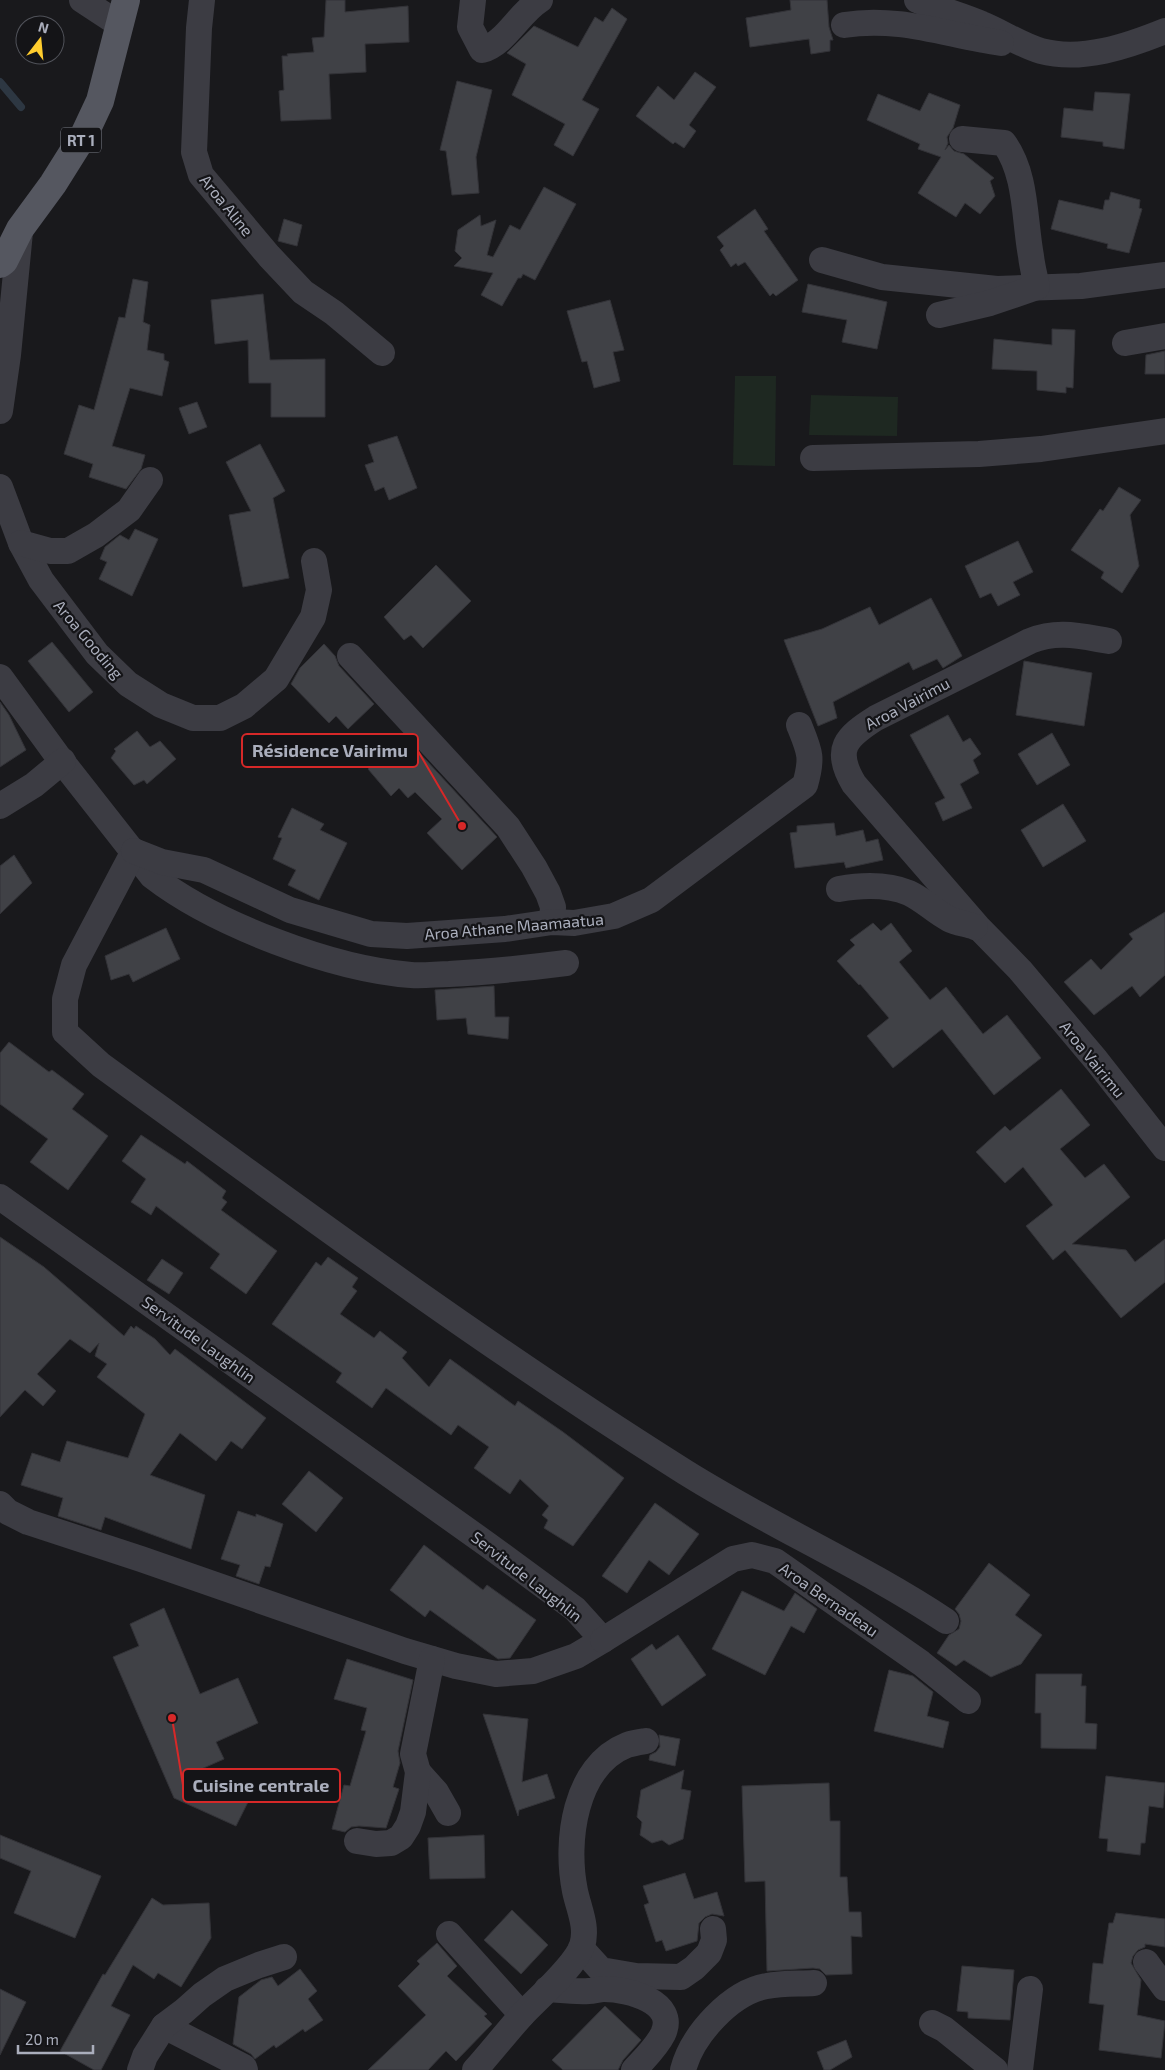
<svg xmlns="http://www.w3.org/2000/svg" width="1165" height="2070" font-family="'Exo 2',sans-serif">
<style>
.green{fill:#1e2821}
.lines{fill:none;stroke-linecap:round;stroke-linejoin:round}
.stream{stroke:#2d3742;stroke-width:8}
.building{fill:#404146;stroke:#333338}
.minor{stroke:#3c3c43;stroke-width:26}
.major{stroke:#555760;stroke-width:28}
.labels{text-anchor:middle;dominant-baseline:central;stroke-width:4.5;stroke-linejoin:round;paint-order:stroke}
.shield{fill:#141417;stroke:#7d808a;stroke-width:1}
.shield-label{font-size:15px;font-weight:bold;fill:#aaaebc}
.street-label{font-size:16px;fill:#aaaebc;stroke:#141417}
.leader{fill:none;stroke:#d62828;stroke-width:2}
.callout-dot{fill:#d62828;stroke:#141417;stroke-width:2}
.callout{fill:#141417;stroke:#d62828;stroke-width:2}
.callout-label{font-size:18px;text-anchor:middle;font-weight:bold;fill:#aaaebc}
</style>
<rect width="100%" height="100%" fill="#19191c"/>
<g class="green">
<polygon points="735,376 776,376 775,466 733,465"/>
<polygon points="811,395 898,397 897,436 809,435"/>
</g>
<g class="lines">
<polyline class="stream" points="0,82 21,107"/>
</g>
<g class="building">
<polygon points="326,0 345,0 345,12 408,6 409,42 365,44 366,72 329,74 331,119 281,121 279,91 284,90 282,56 288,56 287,54 314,52 312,38 324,37"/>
<polygon points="790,0 827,0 829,27 833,40 830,40 830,51 811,54 809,39 750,47 746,18 791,10"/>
<polygon points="612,8 627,19 582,100 599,109 573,156 554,145 565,124 512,95 526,64 507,53 534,26 578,47 595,17 603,22"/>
<polygon points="695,72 716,87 689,125 696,131 684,148 675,142 673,144 636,116 658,86 674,100"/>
<polygon points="457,81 492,90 476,157 479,193 452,195 446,151 440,150"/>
<polygon points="1095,92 1130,94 1124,149 1103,146 1103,142 1061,137 1064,108 1093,111"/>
<polygon points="929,93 960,105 953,128 947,137 948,143 945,150 949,145 954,151 964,154 994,178 990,181 995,196 980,214 965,203 956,217 918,193 941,157 918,149 920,144 867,120 878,94 920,111"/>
<polygon points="544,187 576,204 535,280 523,274 521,278 518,278 502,306 481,295 493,273 454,266 462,258 455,251 458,230 480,215 481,226 496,220 487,255 493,257 510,225 520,230"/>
<polygon points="1111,192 1140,200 1139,208 1142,209 1129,253 1107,248 1108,244 1051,229 1059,200 1103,210 1105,200 1109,200"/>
<polygon points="755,209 768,229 764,231 798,280 776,296 773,293 770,296 745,262 738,266 736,263 731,267 720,250 724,246 717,237"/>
<polygon points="284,219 302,225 297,246 278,241"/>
<polygon points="133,279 148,282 143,322 150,325 147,350 164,354 164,360 169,362 162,396 130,388 112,446 145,455 141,469 126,489 89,477 93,464 64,454 79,405 94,410 119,317 125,318"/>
<polygon points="808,284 887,302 877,349 842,342 847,320 802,312"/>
<polygon points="263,294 270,360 325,359 325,417 271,417 271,383 249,383 248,340 215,344 211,300"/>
<polygon points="610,300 624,350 613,352 620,381 594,388 587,361 582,362 567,311"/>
<polygon points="1052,329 1075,330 1073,388 1066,387 1066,393 1037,390 1037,371 992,369 994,339 1052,345"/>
<polygon points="1165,351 1165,374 1145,374 1146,355"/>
<polygon points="197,402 207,427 189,434 179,408"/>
<polygon points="397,436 417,488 389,500 384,487 375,491 365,465 374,462 368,445"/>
<polygon points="260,444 285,491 273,498 289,578 243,587 229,515 251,511 226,462"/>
<polygon points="1119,487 1141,500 1130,515 1139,566 1122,593 1101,578 1104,572 1071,550 1100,509 1103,511"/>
<polygon points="135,529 158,539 132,596 99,579 107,562 100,559 105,547 120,535 129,540"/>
<polygon points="1018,541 1033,572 1013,582 1020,595 998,606 991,593 980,598 965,566"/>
<polygon points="436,565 471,601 423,648 411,635 404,640 384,617"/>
<polygon points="931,598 962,656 943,668 937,659 913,670 909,662 833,702 837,718 818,726 784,640 822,629 870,607 879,625"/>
<polygon points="52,642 93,692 69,712 28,661"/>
<polygon points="324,644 335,656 339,666 374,704 348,729 336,716 329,723 291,684 300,668"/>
<polygon points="1024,661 1092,673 1084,726 1016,715"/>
<polygon points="0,702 9,715 26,750 0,767"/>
<polygon points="948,715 963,742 970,738 981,754 973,760 979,773 960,784 972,808 943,821 935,803 945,798 910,735"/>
<polygon points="137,731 150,747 160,741 176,759 147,784 144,780 134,785 111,758 116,751 114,749"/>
<polygon points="1052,733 1070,765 1037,785 1018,754"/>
<polygon points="403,735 497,837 462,870 427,833 442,819 415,792 408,798 399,788 391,796 368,769"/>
<polygon points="1063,804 1086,841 1043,867 1021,830"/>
<polygon points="292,808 324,824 320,830 347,843 319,900 288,885 296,870 273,859 282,838 278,837"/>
<polygon points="834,823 836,836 863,830 866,842 878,839 883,860 846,868 844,862 795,868 790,833 797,832 797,826"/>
<polygon points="14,855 32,883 0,914 0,866"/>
<polygon points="1165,912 1165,975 1140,997 1132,986 1094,1015 1064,982 1091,959 1101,970 1133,939 1129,934"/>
<polygon points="873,923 881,931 891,923 912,951 899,962 930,1000 946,987 983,1034 1007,1015 1041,1058 994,1095 942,1029 893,1068 867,1036 889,1018 860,984 859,985 837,961 855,945 850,940"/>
<polygon points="166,928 180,959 133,982 129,974 111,980 105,956"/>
<polygon points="494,986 495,1017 509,1017 508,1039 468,1034 466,1018 437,1020 435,990"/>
<polygon points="9,1042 49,1072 52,1070 84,1094 72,1109 108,1136 68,1190 30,1162 48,1139 0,1104 0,1053"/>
<polygon points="1061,1089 1090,1125 1060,1149 1085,1178 1104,1164 1130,1197 1072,1244 1126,1250 1135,1262 1165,1239 1165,1282 1121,1318 1065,1250 1053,1260 1026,1226 1053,1205 1023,1167 1005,1183 976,1152 1005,1126 1010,1131"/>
<polygon points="141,1135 185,1164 187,1161 226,1191 222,1198 227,1202 221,1210 277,1251 246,1294 210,1268 220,1254 156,1206 151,1215 131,1202 146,1179 122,1161"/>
<polygon points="0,1237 44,1267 124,1336 131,1326 134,1329 136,1326 155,1339 170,1355 175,1349 266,1418 242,1449 231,1441 216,1461 180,1433 150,1475 205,1495 191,1549 105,1517 101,1530 58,1516 63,1498 21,1485 32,1453 60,1462 67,1441 128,1458 145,1414 97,1377 107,1364 95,1356 99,1343 90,1353 70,1339 37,1374 56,1391 43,1406 25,1390 0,1417"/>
<polygon points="328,1257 358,1278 352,1287 357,1291 340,1314 374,1338 380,1331 407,1352 402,1358 429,1387 450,1359 515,1406 518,1401 563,1432 624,1478 573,1546 544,1528 548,1520 542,1515 549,1506 520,1479 510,1494 474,1468 489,1447 458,1425 451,1435 386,1388 372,1408 336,1382 342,1373 272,1324 316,1262 321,1266"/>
<polygon points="162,1259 183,1273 169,1294 147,1280"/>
<polygon points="309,1471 343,1498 316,1532 282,1504"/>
<polygon points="655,1503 699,1534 669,1575 649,1560 627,1593 602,1576"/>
<polygon points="238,1511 256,1517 256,1514 283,1524 270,1567 265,1566 259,1584 236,1576 240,1565 221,1559"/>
<polygon points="424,1545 483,1590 487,1585 536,1620 510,1658 498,1659 430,1610 425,1617 390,1590"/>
<polygon points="989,1563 1030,1595 1015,1615 1042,1635 1021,1664 991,1677 964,1660 956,1666 937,1653 949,1635 959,1629 961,1621 959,1614 955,1609"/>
<polygon points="742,1591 784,1611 795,1593 817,1609 804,1633 791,1626 765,1675 712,1649"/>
<polygon points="164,1608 200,1694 238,1678 258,1723 216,1742 224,1759 199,1770 251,1796 236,1826 174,1798 113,1657 139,1646 130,1624"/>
<polygon points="678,1635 706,1675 662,1706 631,1659 652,1644 656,1650"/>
<polygon points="347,1659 413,1680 398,1751 400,1763 393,1787 399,1789 386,1828 359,1826 351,1827 345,1832 332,1829 344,1785 350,1786 366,1731 361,1730 367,1708 334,1699"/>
<polygon points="889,1670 913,1676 933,1692 927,1716 949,1722 943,1748 874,1731"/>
<polygon points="1036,1674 1082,1674 1081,1686 1086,1686 1085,1723 1097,1724 1096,1749 1041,1748 1041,1713 1035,1713"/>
<polygon points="483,1714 528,1719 522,1782 547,1774 555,1798 519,1810 518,1816"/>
<polygon points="659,1735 680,1739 675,1766 649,1760 650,1755 656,1752 660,1747"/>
<polygon points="684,1770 681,1789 691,1791 683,1839 669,1845 662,1840 652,1843 640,1835 642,1822 637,1817 641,1790"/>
<polygon points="1106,1776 1165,1783 1163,1808 1149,1806 1145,1843 1141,1843 1140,1855 1107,1851 1108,1839 1099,1838"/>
<polygon points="829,1783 830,1821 840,1821 840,1877 847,1877 849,1912 861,1912 862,1937 851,1936 852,1974 826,1975 820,1969 813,1968 767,1971 765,1881 745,1882 742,1786"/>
<polygon points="0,1835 101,1876 75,1938 14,1913 31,1871 0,1858"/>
<polygon points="484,1835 485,1878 430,1879 428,1838"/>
<polygon points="685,1873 694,1899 717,1892 724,1916 712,1914 705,1917 699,1923 697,1941 666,1951 662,1940 656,1942 644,1905 649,1903 643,1886"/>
<polygon points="152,1898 163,1905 209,1903 211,1938 181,1987 158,1973 154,1979 133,1965 111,2006 130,2015 101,2070 94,2070 60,2051 103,1974 105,1975"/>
<polygon points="512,1910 548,1945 521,1974 484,1940"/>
<polygon points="1116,1913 1165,1919 1165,1947 1145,1944 1145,1947 1138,1950 1133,1956 1131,1963 1141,1980 1137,2015 1165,2021 1161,2058 1099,2050 1104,2005 1089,2003 1093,1963 1103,1964 1109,1923 1113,1923"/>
<polygon points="437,1943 457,1966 447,1976 487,2014 484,2016 492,2024 456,2061 446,2051 428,2070 368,2070 426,2015 398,1986 420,1964 417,1961"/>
<polygon points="962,1966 1014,1970 1010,2020 968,2018 968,2012 957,2011"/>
<polygon points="300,1969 317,1991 308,1999 323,2020 305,2032 303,2029 276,2048 274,2045 255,2059 251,2054 233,2044 239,1997 261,1980 272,1977 278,1986"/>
<polygon points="0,1989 26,2002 0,2055"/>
<polygon points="605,2006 641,2040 623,2060 618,2070 563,2070 552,2060"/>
<polygon points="846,2040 852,2057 830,2070 824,2070 817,2052"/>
</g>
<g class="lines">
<g class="minor">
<polyline points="82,0 120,25"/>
<polyline points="202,0 199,28 194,152 201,175 269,256 303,292 334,313 382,353"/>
<path d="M 473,0 L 470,27 L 482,50 C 505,44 519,13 540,0"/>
<path d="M 917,0 C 938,9 961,15 982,24 C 1002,32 1020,45 1041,51 C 1082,62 1128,46 1165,31"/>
<path d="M 844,25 C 899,16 946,35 1001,43"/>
<polyline points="822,260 882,277 997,289 1081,286 1165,275"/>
<path d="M 939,315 L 990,303 L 1037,287 C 1035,277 1032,266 1031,256 C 1024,218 1027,175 1004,143 L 962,139"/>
<polyline points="1125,343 1165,336"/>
<polyline points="0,411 8,355 20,232"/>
<polyline points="813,458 979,454 1041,449 1165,431"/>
<polyline points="0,487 21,543 41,580 97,654 128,684 161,705 193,718 220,718 244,706 276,679 313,617 319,590 314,561"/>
<polyline points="21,543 50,551 68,551 96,535 129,510 150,480"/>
<path d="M 1109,641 C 1079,636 1058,630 1030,641 L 876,718 C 846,737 833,749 854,784 L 978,927 L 1020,970 L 1096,1060 L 1165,1148"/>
<polyline points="350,656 508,827 534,867 548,893 553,907 552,922"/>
<path d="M 0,677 L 57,755 L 152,876 C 214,924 332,969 411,975 C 424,976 437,974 449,974 C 488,972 527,968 566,963"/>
<polyline points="0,806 34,785 63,761"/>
<path d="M 134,851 L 74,965 L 65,999 L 65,1032 L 101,1065 C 291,1203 479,1342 677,1467 C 764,1523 860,1564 946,1621"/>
<path d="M 134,851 L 162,862 L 204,870 L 290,910 L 371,934 L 407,936 L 505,929 L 552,922 L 574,923 L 614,916 L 651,900 L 805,785 C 813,757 810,752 799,725"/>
<path d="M 839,889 C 862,885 887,884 909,893 C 924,900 935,912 949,919 C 957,923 967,924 975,927"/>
<polyline points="0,1197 488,1545 575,1609 603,1640 576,1656 533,1671 496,1674 456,1666 405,1651 141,1559 28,1522 8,1512 0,1504"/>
<polyline points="603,1640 733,1559 752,1555 775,1561 921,1663 968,1701"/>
<polyline points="418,1772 436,1792 448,1813"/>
<polyline points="357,1841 376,1844 391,1843 401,1837 408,1826 413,1812 418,1772 413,1754 432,1659"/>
<polyline points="449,1934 522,2015"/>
<polyline points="581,1948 601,1970 636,1976 681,1977 694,1968 709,1953 714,1940 713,1929"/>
<polyline points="1146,1962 1165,1988"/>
<path d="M 547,1989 C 561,1990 575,1992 589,1991 C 594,1991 599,1989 604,1989 C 628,1989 678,2002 663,2034 C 656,2048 644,2059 634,2070"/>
<polyline points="932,2023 944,2029 995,2070"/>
<polyline points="164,2026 244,2067 245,2070"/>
<polyline points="140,2070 145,2056 164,2026 184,2011 202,1995 225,1979 259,1965 284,1957"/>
<path d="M 475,2070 C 491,2052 506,2033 522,2015 C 537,1999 575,1966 582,1946 C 588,1927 579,1910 575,1891 C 565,1842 574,1766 627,1745 C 633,1743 640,1742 646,1741"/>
<path d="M 683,2070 C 692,2035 731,1992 767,1986 C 782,1983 799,1984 814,1983"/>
<polyline points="1020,2070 1030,1989"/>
</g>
<polyline class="major" points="0,264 4,261 20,229 53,184 85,133 100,101 126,0"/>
</g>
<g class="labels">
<rect class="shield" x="61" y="127.5" width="40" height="25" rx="4"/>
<g class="shield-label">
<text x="81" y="140">RT 1</text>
</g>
<g class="street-label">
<text transform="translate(227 205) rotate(51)">Aroa Aline</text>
<text transform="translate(89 639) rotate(50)">Aroa Gooding</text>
<text transform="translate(907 703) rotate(-28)">Aroa Vairimu</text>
<text transform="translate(514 926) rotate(-5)">Aroa Athane Maamaatua</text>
<text transform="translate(1093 1059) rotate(51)">Aroa Vairimu</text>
<text transform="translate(199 1339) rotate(36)">Servitude Laughlin</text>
<text transform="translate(527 1576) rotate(38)">Servitude Laughlin</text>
<text transform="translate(829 1599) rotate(35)">Aroa Bernadeau</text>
</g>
</g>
<path class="leader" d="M462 826L418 751M172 1718L183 1785"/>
<g class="callout-dot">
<circle cx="462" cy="826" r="5"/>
<circle cx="172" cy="1718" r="5"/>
</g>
<g class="callout">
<rect x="242" y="734" width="176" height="33" rx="5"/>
<rect x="183" y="1769" width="157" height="33" rx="5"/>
</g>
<g class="callout-label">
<text x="330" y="757">Résidence Vairimu</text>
<text x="261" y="1792">Cuisine centrale</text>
</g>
<g transform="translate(40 40) rotate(16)"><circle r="24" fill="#141417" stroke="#505259"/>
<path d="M0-4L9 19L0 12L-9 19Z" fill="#ffcd2e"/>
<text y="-8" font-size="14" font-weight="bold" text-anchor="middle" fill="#aaaebc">N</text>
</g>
<path d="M18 2045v8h75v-8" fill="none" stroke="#aaaebc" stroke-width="2.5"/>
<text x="25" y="2045" font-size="15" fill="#aaaebc" stroke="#141417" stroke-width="4" paint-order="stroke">20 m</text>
</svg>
